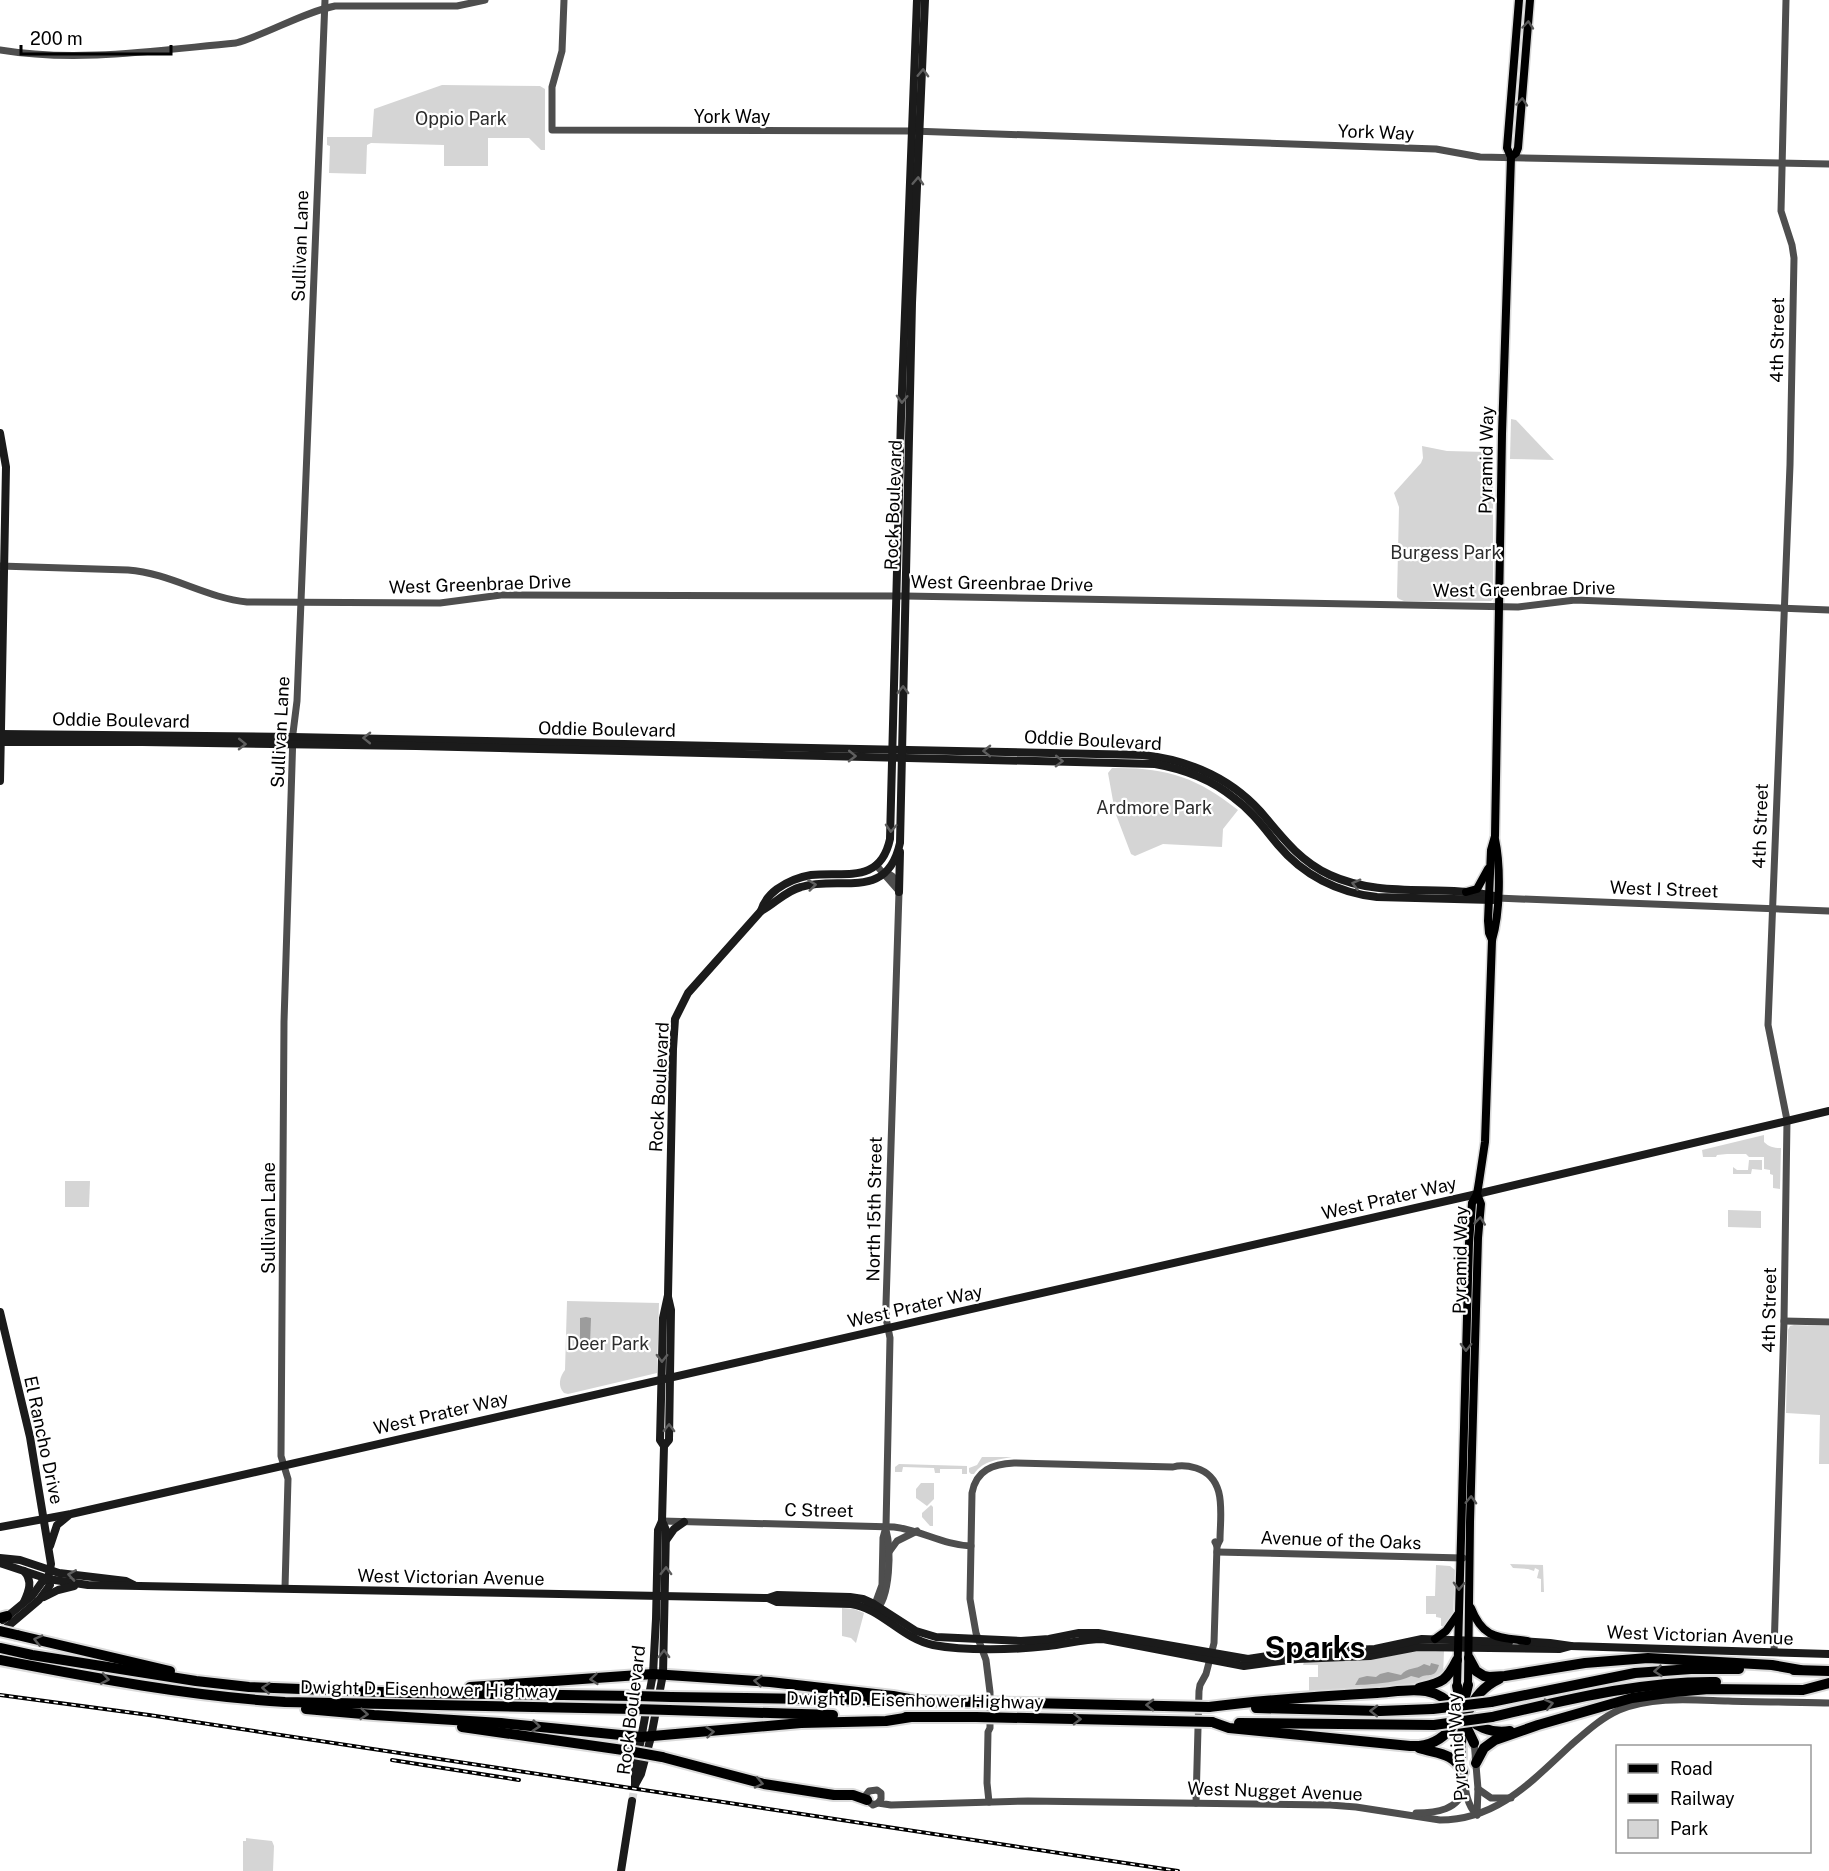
<svg xmlns="http://www.w3.org/2000/svg" width="1829" height="1871" font-family="'Public Sans',sans-serif">
<style>
.green{fill:#d5d5d5}
.water{fill:#9c9c9c}
.lines{fill:none;stroke-linecap:round;stroke-linejoin:round}
.secondary-tunnel{stroke:#d9d9d9;stroke-width:8;stroke-dasharray:8 4;stroke-linecap:butt}
.primary-casing{stroke:#dbdbdb;stroke-width:11}
.motorway-casing{stroke:#dbdbdb;stroke-width:14}
.tertiary{stroke:#4e4e4e;stroke-width:7}
.secondary{stroke:#1b1b1b;stroke-width:8}
.primary{stroke:#000;stroke-width:8}
.motorway{stroke:#000;stroke-width:10}
.rail-casing{stroke:#000;stroke-width:4}
.rail{stroke:#fff;stroke-width:1.5;stroke-dasharray:4.5;stroke-linecap:butt}
.motorway-bridge-casing{stroke:#dbdbdb;stroke-width:14;stroke-linecap:butt}
.motorway-bridge{stroke:#000;stroke-width:10}
.oneway{stroke:#595959}
.oneway2{stroke:#5f5f5f}
.labels{text-anchor:middle;dominant-baseline:central;stroke-width:4.5;stroke-linejoin:round;paint-order:stroke}
.street-label{font-size:18px;fill:#000;stroke:#fff}
.park-label{font-size:18px;fill:#2c2c2c;stroke:#fff}
.town-label{font-size:30px;font-weight:bold;fill:#000;stroke:#fff}
</style>
<rect width="100%" height="100%" fill="#fff"/>
<g class="green">
<polygon points="442,85 540,86 545,89 545,150 541,150 529,138 488,138 488,166 444,166 444,145 371,143 367,145 366,174 329,173 330,146 327,145 327,137 372,137 374,109"/>
<polygon points="1511,419 1516,420 1554,460 1510,459"/>
<polygon points="1422,446 1447,451 1487,452 1493,455 1493,599 1491,601 1404,601 1399,599 1397,597 1399,507 1394,493 1421,463 1423,458"/>
<path d="M 1112,768 C 1165,767 1197,777 1238,810 L 1223,829 L 1222,847 L 1163,844 L 1135,856 L 1131,854 L 1115,812 L 1108,773 Z"/>
<path d="M 1764,1135 L 1764,1142 C 1769,1147 1774,1148 1781,1148 L 1780,1189 L 1773,1188 L 1773,1175 L 1770,1174 L 1770,1170 L 1764,1169 L 1764,1157 L 1749,1157 L 1746,1154 L 1727,1154 L 1717,1155 L 1716,1157 L 1703,1157 L 1702,1150 Z"/>
<polygon points="1749,1160 1762,1160 1762,1170 1752,1169 1751,1174 1733,1174 1733,1167 1737,1170 1748,1170"/>
<polygon points="65,1181 90,1181 89,1207 65,1207"/>
<polygon points="1728,1210 1761,1211 1761,1228 1728,1227"/>
<path d="M 567,1301 L 659,1303 L 657,1373 L 568,1394 L 564,1393 C 557,1386 560,1376 565,1370 Z"/>
<polygon points="1794,1325 1829,1326 1829,1464 1819,1464 1820,1415 1786,1413 1788,1330 1790,1326"/>
<path d="M 982,1457 L 1012,1457 C 997,1460 984,1460 974,1474 L 971,1474 L 969,1472 L 969,1468 L 977,1465 Z"/>
<polygon points="899,1464 967,1466 967,1474 962,1474 962,1469 940,1469 940,1473 935,1473 934,1468 903,1467 902,1472 895,1472 895,1467"/>
<polygon points="921,1483 934,1483 934,1499 927,1506 916,1498 916,1489"/>
<polygon points="931,1505 933,1507 933,1526 930,1526 922,1517 922,1513"/>
<polygon points="1510,1564 1543,1565 1544,1592 1541,1592 1541,1579 1537,1578 1539,1570 1535,1568 1534,1571 1528,1569 1513,1568"/>
<polygon points="1436,1565 1450,1566 1455,1570 1453,1616 1448,1626 1441,1626 1441,1618 1436,1617 1436,1614 1426,1614 1426,1596 1435,1596"/>
<polygon points="842,1608 854,1609 864,1613 856,1643 851,1638 842,1636"/>
<polygon points="1416,1649 1444,1651 1443,1676 1435,1681 1342,1692 1309,1691 1309,1677 1318,1677 1318,1665 1303,1665 1304,1662 1380,1658 1414,1651"/>
<polygon points="246,1838 272,1841 274,1846 273,1871 243,1871 243,1841 246,1841"/>
</g>
<g class="water">
<polygon points="586,1317 591,1318 590,1344 580,1344 580,1318"/>
<path d="M 1431,1663 L 1439,1665 C 1435,1680 1428,1672 1419,1678 L 1411,1676 C 1402,1682 1368,1685 1355,1685 L 1359,1678 L 1367,1676 L 1376,1677 L 1380,1674 L 1388,1672 L 1401,1675 C 1407,1667 1416,1670 1424,1664 L 1430,1666 Z"/>
</g>
<g class="lines">
<polyline class="secondary-tunnel" points="632,1801 635,1785"/>
<defs>
<g id="primary">
<polyline points="1511,157 1516,153 1518,148 1530,0"/>
<polyline points="1466,892 1477,889 1488,869"/>
<polyline points="1492,940 1489,933 1488,921 1491,850 1495,836 1502,434 1511,157 1507,148 1519,0"/>
<path d="M 1471,1608 C 1483,1639 1498,1637 1527,1641"/>
<polyline points="1435,1639 1446,1631 1458,1614"/>
<polyline points="1468,1685 1470,1522 1478,1238 1481,1204 1477,1194"/>
<path d="M 1457,1686 L 1469,1243 L 1472,1203 L 1477,1194 L 1479,1182 L 1485,1142 L 1492,940 C 1500,914 1501,867 1495,839"/>
</g>
<g id="motorway">
<polyline points="0,1618 7,1616"/>
<polyline points="17,1635 170,1671"/>
<polyline points="0,1648 32,1655 196,1681 249,1687 408,1693 636,1696"/>
<polyline points="1469,1658 1476,1671 1484,1676 1489,1677 1505,1676 1585,1663 1648,1658 1772,1665 1800,1670"/>
<path d="M 0,1660 C 94,1678 189,1696 285,1702 L 634,1709"/>
<polyline points="1794,1670 1829,1671"/>
<path d="M 1457,1686 C 1459,1694 1459,1703 1463,1710 C 1472,1727 1492,1734 1510,1731"/>
<polyline points="470,1687 653,1674 770,1682 893,1696 920,1701"/>
<path d="M 1419,1688 C 1442,1682 1446,1682 1457,1660"/>
<polyline points="671,1697 875,1700"/>
<polyline points="915,1701 976,1702"/>
<polyline points="1491,1702 1635,1673 1691,1669 1739,1669"/>
<path d="M 1209,1707 C 1264,1700 1321,1696 1377,1693 C 1395,1692 1419,1687 1436,1694 C 1457,1703 1465,1724 1474,1743"/>
<polyline points="1256,1708 1380,1711 1433,1709"/>
<polyline points="306,1709 374,1715 501,1723 641,1737 801,1723 886,1721 911,1717"/>
<polyline points="669,1710 833,1715"/>
<polyline points="906,1717 976,1717"/>
<path d="M 1492,1717 C 1566,1700 1640,1681 1716,1682"/>
<path d="M 1212,1722 L 1229,1728 L 1410,1746 C 1448,1748 1461,1717 1468,1685"/>
<polyline points="1239,1723 1434,1725"/>
<polyline points="462,1727 623,1750"/>
<path d="M 1419,1748 C 1438,1754 1453,1752 1463,1772"/>
<polyline points="662,1757 764,1784 834,1795 853,1795 867,1800"/>
<path d="M 1461,1758 C 1459,1727 1469,1693 1499,1679"/>
<polyline points="1476,1763 1484,1748 1495,1740 1538,1725 1632,1698 1674,1692 1709,1689 1803,1690 1829,1683"/>
</g>
</defs>
<use href="#primary" class="primary-casing"/>
<use href="#motorway" class="motorway-casing"/>
<g class="tertiary">
<polyline points="564,0 562,51 552,87 552,130 912,131 1436,149 1480,157 1829,164"/>
<path d="M 0,50 C 78,63 159,50 236,43 C 270,33 301,13 335,6 L 457,6 L 485,0"/>
<path d="M 0,566 L 128,570 C 170,573 206,598 247,602 L 440,603 L 501,595 L 905,596 L 1518,607 L 1575,600 L 1829,610"/>
<polyline points="876,865 898,890"/>
<polyline points="1497,898 1829,911"/>
<polyline points="1784,1321 1829,1322"/>
<path d="M 662,1521 L 894,1527 C 921,1530 943,1545 971,1546"/>
<polyline points="889,1552 897,1541 917,1531"/>
<polyline points="1217,1552 1463,1558"/>
<polyline points="285,1588 288,1479 281,1456 284,1022 293,733 297,701 325,0"/>
<path d="M 874,1607 L 882,1585 L 883,1538 L 886,1527 L 890,1338 L 886,1318 L 886,1304 L 899,892 C 898,883 895,874 884,873"/>
<path d="M 875,1611 C 891,1598 891,1548 886,1530"/>
<polyline points="1774,1652 1784,1321 1787,1120 1768,1025 1790,465 1794,258 1792,245 1781,211 1786,0"/>
<polyline points="1474,1741 1478,1789 1477,1815"/>
<path d="M 1463,1769 C 1465,1784 1465,1804 1477,1815"/>
<polyline points="1478,1789 1491,1798 1511,1798"/>
<path d="M 989,1802 L 987,1783 L 988,1732 L 990,1728 L 990,1692 L 986,1660 L 976,1633 L 970,1599 L 972,1493 C 976,1470 993,1464 1014,1463 L 1173,1467 C 1180,1465 1189,1466 1196,1468 C 1228,1478 1220,1515 1220,1540 L 1217,1546"/>
<path d="M 878,1803 L 881,1799 L 881,1793 L 877,1790 L 869,1791 L 866,1795 L 867,1800 L 873,1805 L 878,1803 L 891,1805 L 1028,1801 L 1330,1805 L 1356,1807 L 1440,1820 C 1497,1820 1532,1781 1571,1745 C 1586,1732 1601,1718 1619,1710 C 1653,1696 1692,1700 1728,1701 C 1762,1702 1795,1702 1829,1703"/>
<polyline points="1196,1803 1199,1691 1200,1685 1206,1674 1214,1643 1217,1546 1215,1542"/>
<path d="M 1416,1813 C 1436,1813 1460,1810 1464,1787"/>
</g>
<g class="secondary">
<polyline points="0,433 6,467 0,781"/>
<path d="M 0,734 L 293,737 L 1143,755 C 1191,760 1235,780 1266,818 C 1285,841 1302,862 1330,875 C 1382,899 1440,884 1494,896"/>
<path d="M 0,742 L 142,742 L 416,746 L 1155,764 C 1184,769 1211,779 1234,798 C 1252,811 1264,828 1278,845 C 1303,875 1338,893 1377,897 L 1493,900"/>
<polyline points="899,892 900,852"/>
<path d="M 761,911 C 764,901 769,895 777,889 C 787,882 799,877 811,875 C 844,871 880,885 890,839 L 901,417 L 917,0"/>
<polyline points="0,1312 30,1437 51,1564 48,1579 50,1585 39,1600 0,1633"/>
<path d="M 664,1446 L 660,1440 L 663,1318 L 668,1295 L 673,1049 L 675,1019 L 688,993 L 761,911 C 775,904 785,891 801,887 C 840,875 887,902 900,843 L 912,303 L 925,0"/>
<polyline points="0,1527 71,1514 1477,1194 1829,1111"/>
<polyline points="667,1539 674,1529 684,1522"/>
<polyline points="50,1546 57,1525 68,1516"/>
<polyline points="0,1558 20,1560 59,1573 126,1581 134,1585"/>
<path d="M 0,1563 L 48,1579 L 88,1585 L 768,1598 L 777,1602 L 851,1604 C 881,1608 902,1639 933,1645 C 965,1651 1015,1650 1048,1646 C 1066,1644 1083,1639 1103,1639 L 1244,1666 L 1297,1659 L 1370,1656 L 1417,1647 L 1560,1649 L 1571,1646"/>
<path d="M 24,1571 C 33,1581 29,1591 24,1602"/>
<polyline points="44,1597 58,1590 74,1586"/>
<polyline points="768,1598 777,1595 850,1597 863,1599 874,1604 916,1631 936,1637 1021,1641 1049,1639 1079,1633 1098,1633 1248,1659 1288,1653 1375,1649 1422,1639 1509,1642"/>
<polyline points="3,1620 32,1596 42,1582 48,1579"/>
<polyline points="1521,1641 1550,1643 1571,1646 1829,1654"/>
<polyline points="635,1785 635,1771 653,1674 656,1619 658,1530 662,1521 664,1446 669,1440 671,1310 668,1297"/>
<polyline points="635,1785 641,1774 651,1737 663,1674 666,1530 662,1521"/>
<polyline points="621,1871 632,1801"/>
</g>
<use href="#primary" class="primary"/>
<use href="#motorway" class="motorway"/>
<defs>
<g id="rail">
<polyline points="0,1695 149,1715 1178,1871"/>
<polyline points="392,1760 519,1780"/>
</g>
</defs>
<use href="#rail" class="rail-casing"/>
<use href="#rail" class="rail"/>
<defs>
<g id="motorway-bridge">
<polyline points="0,1631 17,1635"/>
<polyline points="636,1696 671,1697"/>
<polyline points="976,1702 1209,1707"/>
<polyline points="634,1709 669,1710"/>
<polyline points="1433,1709 1491,1702"/>
<polyline points="976,1717 1212,1722"/>
<polyline points="1434,1725 1492,1717"/>
<polyline points="623,1750 662,1757"/>
</g>
</defs>
<use href="#motorway-bridge" class="motorway-bridge-casing"/>
<use href="#motorway-bridge" class="motorway-bridge"/>
</g>
<defs><path id="oneway-chevron" d="M-2-3.5L2.5 0L-2 3.5" fill="none" stroke-width="1.6" stroke-linecap="round" stroke-linejoin="round" transform="scale(1.5)"/></defs>
<g class="oneway">
<use href="#oneway-chevron" transform="translate(1528 25) rotate(-85)"/>
<use href="#oneway-chevron" transform="translate(1522 102) rotate(-85)"/>
<use href="#oneway-chevron" transform="translate(1480 1221) rotate(-84)"/>
<use href="#oneway-chevron" transform="translate(1466 1347) rotate(91)"/>
<use href="#oneway-chevron" transform="translate(1471 1500) rotate(-88)"/>
<use href="#oneway-chevron" transform="translate(1459 1586) rotate(92)"/>
<use href="#oneway-chevron" transform="translate(38 1640) rotate(-167)"/>
<use href="#oneway-chevron" transform="translate(1658 1671) rotate(175)"/>
<use href="#oneway-chevron" transform="translate(105 1679) rotate(10)"/>
<use href="#oneway-chevron" transform="translate(594 1679) rotate(175)"/>
<use href="#oneway-chevron" transform="translate(758 1681) rotate(-175)"/>
<use href="#oneway-chevron" transform="translate(266 1688) rotate(-176)"/>
<use href="#oneway-chevron" transform="translate(1549 1704) rotate(-13)"/>
<use href="#oneway-chevron" transform="translate(1150 1705) rotate(-179)"/>
<use href="#oneway-chevron" transform="translate(1374 1711) rotate(-179)"/>
<use href="#oneway-chevron" transform="translate(364 1714) rotate(5)"/>
<use href="#oneway-chevron" transform="translate(1077 1719) rotate(1)"/>
<use href="#oneway-chevron" transform="translate(536 1726) rotate(6)"/>
<use href="#oneway-chevron" transform="translate(710 1732) rotate(-5)"/>
<use href="#oneway-chevron" transform="translate(759 1783) rotate(12)"/>
</g>
<g class="oneway2">
<use href="#oneway-chevron" transform="translate(923 73) rotate(-88)"/>
<use href="#oneway-chevron" transform="translate(918 181) rotate(-87)"/>
<use href="#oneway-chevron" transform="translate(902 399) rotate(92)"/>
<use href="#oneway-chevron" transform="translate(903 690) rotate(-89)"/>
<use href="#oneway-chevron" transform="translate(367 738) rotate(-179)"/>
<use href="#oneway-chevron" transform="translate(242 744) rotate(1)"/>
<use href="#oneway-chevron" transform="translate(987 751) rotate(-179)"/>
<use href="#oneway-chevron" transform="translate(852 756) rotate(1)"/>
<use href="#oneway-chevron" transform="translate(1059 761) rotate(1)"/>
<use href="#oneway-chevron" transform="translate(891 828) rotate(93)"/>
<use href="#oneway-chevron" transform="translate(1356 884) rotate(-165)"/>
<use href="#oneway-chevron" transform="translate(812 885) rotate(-7)"/>
<use href="#oneway-chevron" transform="translate(662 1358) rotate(91)"/>
<use href="#oneway-chevron" transform="translate(669 1428) rotate(-89)"/>
<use href="#oneway-chevron" transform="translate(666 1571) rotate(-89)"/>
<use href="#oneway-chevron" transform="translate(72 1575) rotate(-171)"/>
<use href="#oneway-chevron" transform="translate(664 1654) rotate(-89)"/>
</g>
<g class="labels">
<g class="street-label">
<text x="732" y="116">York Way</text>
<text transform="translate(1376 132) rotate(2)">York Way</text>
<text transform="translate(300 246) rotate(-88)">Sullivan Lane</text>
<text transform="translate(1777 340) rotate(-89)">4th Street</text>
<text transform="translate(1486 460) rotate(-89)">Pyramid Way</text>
<text transform="translate(893 505) rotate(-88)">Rock Boulevard</text>
<text transform="translate(1002 583) rotate(1)">West Greenbrae Drive</text>
<text transform="translate(480 584) rotate(-2)">West Greenbrae Drive</text>
<text transform="translate(1524 589) rotate(-1)">West Greenbrae Drive</text>
<text transform="translate(121 720) rotate(1)">Oddie Boulevard</text>
<text transform="translate(607 729) rotate(1)">Oddie Boulevard</text>
<text transform="translate(280 732) rotate(-87)">Sullivan Lane</text>
<text transform="translate(1093 740) rotate(3)">Oddie Boulevard</text>
<text transform="translate(1760 826) rotate(-88)">4th Street</text>
<text transform="translate(1664 889) rotate(2)">West I Street</text>
<text transform="translate(659 1087) rotate(-87)">Rock Boulevard</text>
<text transform="translate(1389 1198) rotate(-13)">West Prater Way</text>
<text transform="translate(874 1209) rotate(-89)">North 15th Street</text>
<text transform="translate(268 1218) rotate(-90)">Sullivan Lane</text>
<text transform="translate(1460 1260) rotate(-89)">Pyramid Way</text>
<text transform="translate(915 1306) rotate(-13)">West Prater Way</text>
<text transform="translate(1769 1310) rotate(-89)">4th Street</text>
<text transform="translate(441 1413) rotate(-13)">West Prater Way</text>
<text transform="translate(44 1440) rotate(78)">El Rancho Drive</text>
<text transform="translate(819 1510) rotate(1)">C Street</text>
<text transform="translate(1341 1540) rotate(2)">Avenue of the Oaks</text>
<text transform="translate(451 1577) rotate(1)">West Victorian Avenue</text>
<text transform="translate(1700 1635) rotate(2)">West Victorian Avenue</text>
<text transform="translate(429 1689) rotate(1)">Dwight D. Eisenhower Highway</text>
<text transform="translate(915 1700) rotate(1)">Dwight D. Eisenhower Highway</text>
<text transform="translate(631 1710) rotate(-83)">Rock Boulevard</text>
<text transform="translate(1457 1747) rotate(-94)">Pyramid Way</text>
<text transform="translate(1275 1791) rotate(2)">West Nugget Avenue</text>
</g>
<g class="park-label">
<text x="461" y="118">Oppio Park</text>
<text x="1446" y="552">Burgess Park</text>
<text x="1154" y="807">Ardmore Park</text>
<text x="608" y="1343">Deer Park</text>
</g>
<g class="town-label">
<text x="1315" y="1647">Sparks</text>
</g>
</g>
<rect x="1616" y="1745" width="195" height="108" fill="#ffffff" stroke="#999999" stroke-width="1.5"/>
<rect x="1628" y="1764" width="30" height="9" fill="#000000" stroke="#999999" stroke-width="1.5"/>
<text x="1670" y="1775" font-size="18" fill="#000000">Road</text>
<rect x="1628" y="1794" width="30" height="9" fill="#000000" stroke="#999999" stroke-width="1.5"/>
<text x="1670" y="1805" font-size="18" fill="#000000">Railway</text>
<rect x="1628" y="1820" width="30" height="18" fill="#d5d5d5" stroke="#999999" stroke-width="1.5"/>
<text x="1670" y="1835" font-size="18" fill="#000000">Park</text>
<path d="M21 45v9h150v-9" fill="none" stroke="#000000" stroke-width="3"/>
<text x="30" y="45" font-size="18" fill="#000000" stroke="#ffffff" stroke-width="4.5" paint-order="stroke">200 m</text>
</svg>
